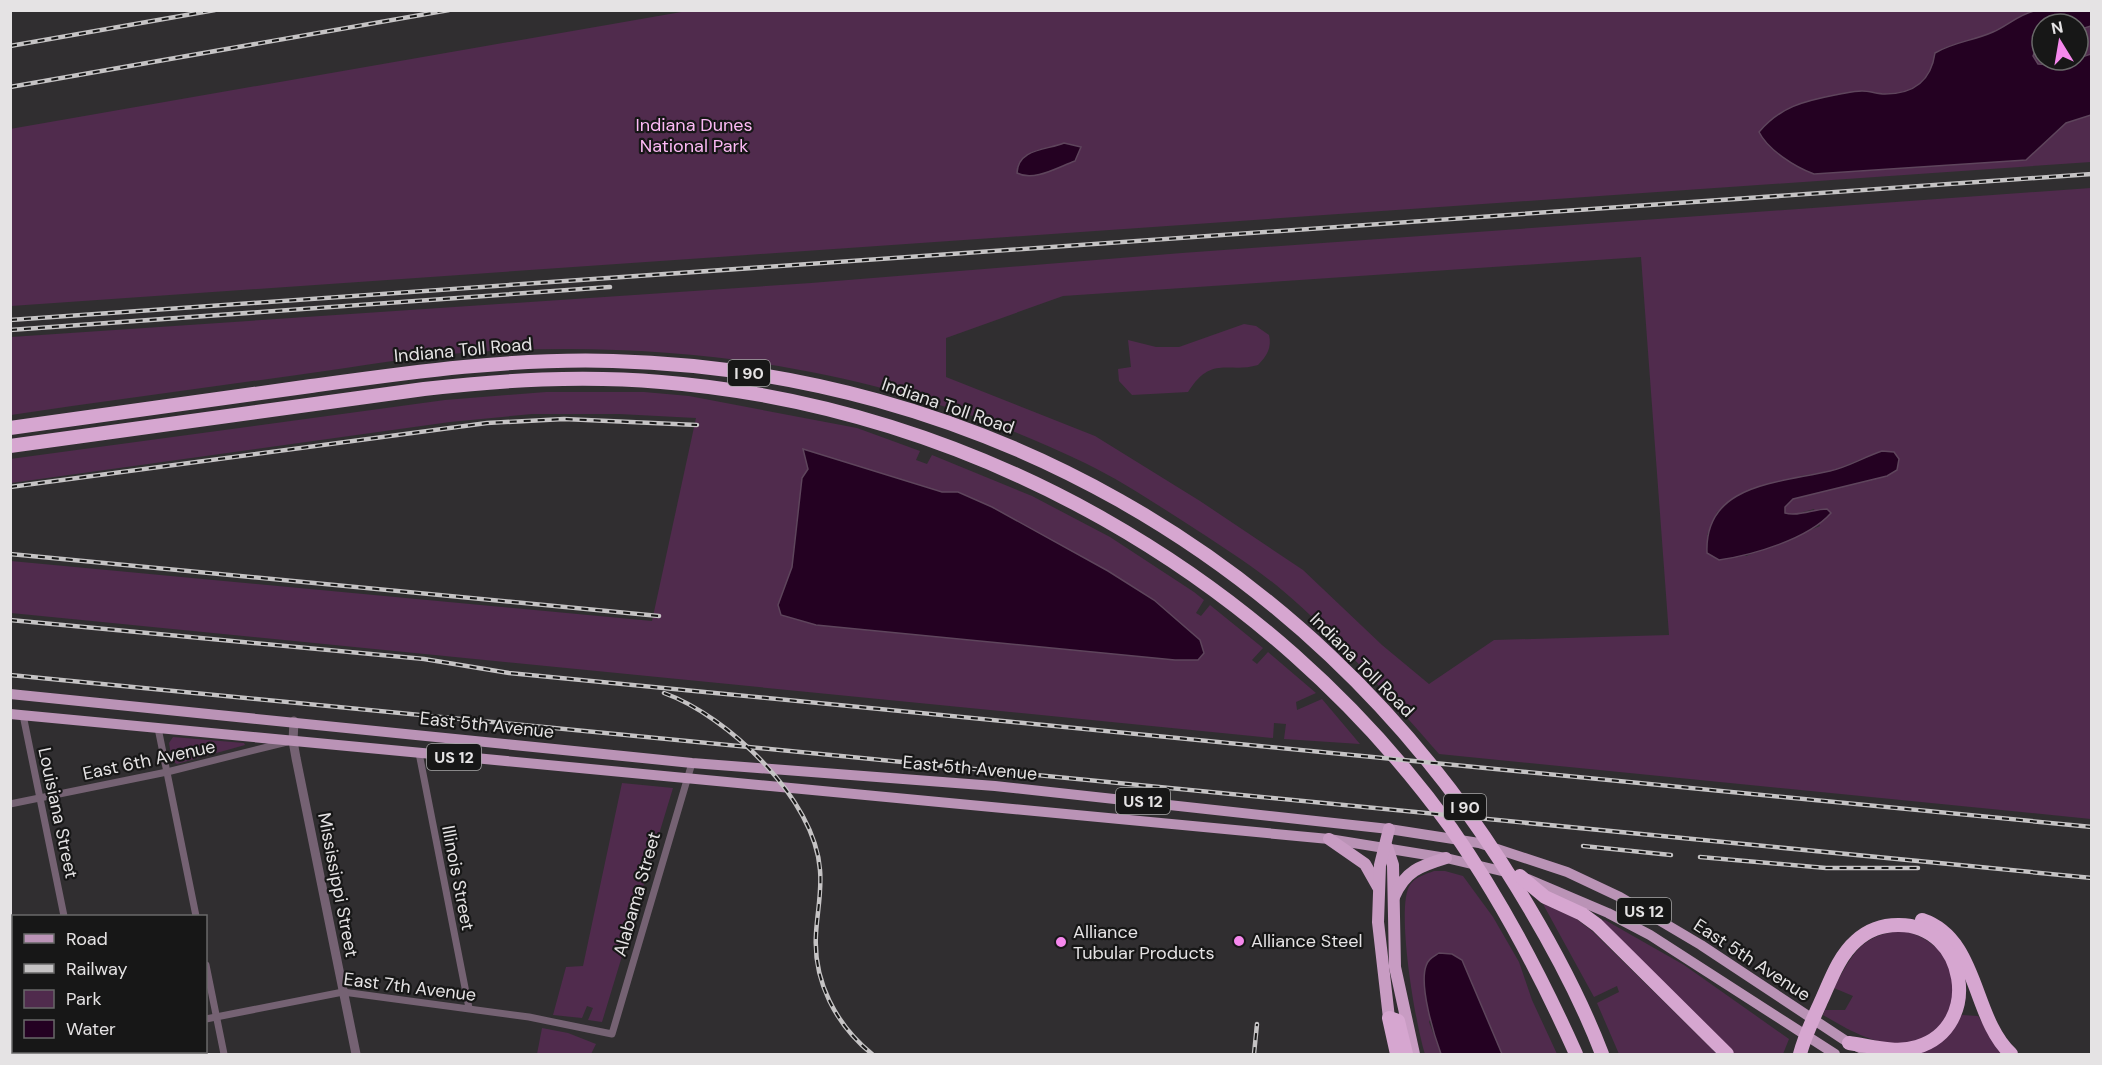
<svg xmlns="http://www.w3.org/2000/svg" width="2102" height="1065" font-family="'DM Sans',sans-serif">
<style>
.green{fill:#502b4d;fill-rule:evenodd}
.water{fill:#240122;stroke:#5e455c;stroke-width:1.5}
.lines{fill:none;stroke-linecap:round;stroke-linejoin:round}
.minor{stroke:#756273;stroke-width:7}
.tertiary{stroke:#756273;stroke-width:9}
.primary{stroke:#ba93b6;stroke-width:10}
.trunk{stroke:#c89cc3;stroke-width:12}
.motorway{stroke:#d6a6d0;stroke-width:14}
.rail-casing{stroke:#c5c3c4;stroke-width:4.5}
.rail{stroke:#171717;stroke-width:2;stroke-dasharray:7;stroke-linecap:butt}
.poi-dot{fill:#f688ed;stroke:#171717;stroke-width:2}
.labels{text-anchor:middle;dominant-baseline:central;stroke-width:4.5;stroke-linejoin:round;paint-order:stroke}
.shield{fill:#171717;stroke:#a7a6a6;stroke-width:1.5}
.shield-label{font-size:16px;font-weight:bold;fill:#e5e3e4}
.park-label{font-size:18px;fill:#fdbaf6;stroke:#171717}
.street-label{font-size:18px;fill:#e5e3e4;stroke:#171717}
.poi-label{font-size:18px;fill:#e5e3e4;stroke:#171717;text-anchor:start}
</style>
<rect width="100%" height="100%" fill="#302e30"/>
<g class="green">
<path d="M 687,11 L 2091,11 L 2091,162 L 11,306 L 10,129 ZM 2042,24 L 2078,24 L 2078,60 L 2042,60 Z"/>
<path d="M 2091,188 L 2091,819 L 1439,754 C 1389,697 1340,639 1282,590 C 1252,565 1218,544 1186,523 C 1153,502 1120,480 1085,463 C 900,373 696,340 492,351 C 427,354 362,366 297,375 C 202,388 106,401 11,415 L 11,337 L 811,283 L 1182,253 ZM 1641,257 L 1669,635 L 1494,640 L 1429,684 L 1382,645 L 1303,570 L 1200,501 L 1095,436 L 946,377 L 946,338 L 1063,296 ZM 1881,451 L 1887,476 L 1793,499 L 1785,507 L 1785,513 L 1792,515 L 1814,509 L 1820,526 L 1746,556 L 1707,535 L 1717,512 L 1738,495 L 1800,476 L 1832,471 Z"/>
<path d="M 1244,324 L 1256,326 L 1269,335 C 1272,347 1267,356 1258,365 C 1228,374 1212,354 1188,392 L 1132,395 L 1119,381 L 1118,369 L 1131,367 L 1128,340 L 1156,347 L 1179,347 Z"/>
<path d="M 546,392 L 644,392 L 689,396 L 857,428 L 920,451 L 916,460 L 927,464 L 932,455 L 1032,496 L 1110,537 L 1194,592 L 1204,600 L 1196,613 L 1201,616 L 1210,605 L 1263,648 L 1252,660 L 1257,664 L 1268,652 L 1316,693 L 1296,702 L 1297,710 L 1322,699 L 1360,744 L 1284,739 L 1286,724 L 1274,723 L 1273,738 L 11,613 L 11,561 L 652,621 L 696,418 L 619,414 L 532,414 L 450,422 L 11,483 L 10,459 L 445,400 ZM 804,450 L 942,492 L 958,492 L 1198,660 L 1175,660 L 816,625 L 778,604 L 792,567 L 802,478 L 808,469 Z"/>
<polygon points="173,737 244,743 245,745 177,764 172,761 169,743"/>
<polygon points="622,783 673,788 602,1022 588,1020 593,1008 587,1006 582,1018 553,1015 566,967 583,966"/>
<path d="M 1434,871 L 1445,871 L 1463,876 L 1493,917 L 1519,962 L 1532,1000 L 1557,1054 L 1502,1054 L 1462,960 L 1429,1022 L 1441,1054 L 1425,1054 C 1416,1027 1395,907 1410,885 C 1415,877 1426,874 1434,871 Z"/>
<polygon points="1543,904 1575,918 1592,931 1717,1054 1619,1054 1597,1003 1619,992 1617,986 1594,997"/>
<polygon points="1605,920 1684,965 1789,1039 1783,1054 1734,1054 1600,921"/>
<path d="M 1902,931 C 1957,940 1974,1009 1926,1036 C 1918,1041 1909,1045 1900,1045 C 1871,1043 1847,1029 1823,1015 L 1825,1010 L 1845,1010 L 1853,996 L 1834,988 C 1852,955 1861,934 1902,931 Z"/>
<path d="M 1962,1015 L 1978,1016 L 2002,1054 L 1912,1054 C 1936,1050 1951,1035 1962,1015 Z"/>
<polygon points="542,1028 568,1033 596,1044 591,1054 537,1054"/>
</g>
<g class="water">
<path d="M 2034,11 L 2091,11 L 2091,26 L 2078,30 L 2078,24 L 2042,24 L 2042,45 L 2036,49 L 2033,56 L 2038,64 C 2058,66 2074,60 2091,54 L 2091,115 L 2066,123 L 2026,160 L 1814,174 C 1795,167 1768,150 1759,132 C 1780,107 1804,101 1835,95 C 1843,94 1853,91 1862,91 C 1870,91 1877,94 1885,94 C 1913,94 1931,81 1935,53 C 1953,42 1973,41 1993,32 C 2007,26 2018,15 2034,11 Z"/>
<path d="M 1064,143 L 1081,147 L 1075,161 C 1058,167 1034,182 1017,173 C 1018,148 1048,150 1064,143 Z"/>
<polygon points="803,449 942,492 958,492 992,507 1108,571 1154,600 1200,640 1204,653 1198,660 1175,660 816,625 781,615 778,605 792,567 802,478 808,469"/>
<path d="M 1882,451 L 1894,452 L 1899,459 L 1897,470 L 1887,476 L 1793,499 L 1785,507 L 1785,513 C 1797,517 1814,509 1827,509 L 1831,513 C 1808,539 1753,555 1719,560 L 1707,553 C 1704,483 1780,483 1830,471 C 1848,467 1864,457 1882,451 Z"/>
<path d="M 1439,953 L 1452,954 L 1462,960 L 1502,1054 L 1441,1054 C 1434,1035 1419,986 1426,966 C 1428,959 1433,957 1439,953 Z"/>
</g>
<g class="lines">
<g class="minor">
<polyline points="23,715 64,916"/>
<polyline points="158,728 196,916"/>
<polyline points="419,753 469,1008"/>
<polyline points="10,804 167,772 287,742"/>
<polyline points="206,965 224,1054"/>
<polyline points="206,1019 343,992 529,1017 612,1034 692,763"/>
<polyline points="92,1052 93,1054"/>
<polyline points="30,1054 45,1052"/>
</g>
<polyline class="tertiary" points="294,721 293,741 296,758 356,1054"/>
<g class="primary">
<polyline points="10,694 692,763 995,786 1389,829 1479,843 1567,872 1620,897 1701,945 1849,1043 1873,1054"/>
<polyline points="10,714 1329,839 1446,858 1510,873"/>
<polyline points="1528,879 1608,913 1650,935 1835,1054"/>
</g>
<g class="trunk">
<polyline points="1329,839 1365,864 1378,887"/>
<polyline points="1387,847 1393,865 1395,967 1414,1054"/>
<path d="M 1394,897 C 1405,871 1420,866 1446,858"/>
<polyline points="1389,1018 1378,922 1380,865 1389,829"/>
</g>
<g class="motorway">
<path d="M 10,428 C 111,414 211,400 311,386 C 412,372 511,358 613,361 C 977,371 1304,556 1501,862 C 1540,923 1576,986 1602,1054"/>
<path d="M 10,446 L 424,389 C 503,380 581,375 661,382 C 973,407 1268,575 1451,828 C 1501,899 1541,976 1576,1054"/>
<polyline points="1520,876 1545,897 1582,914 1597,925 1727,1054"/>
<path d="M 1922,920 C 1979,939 1972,1018 2011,1054"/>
<polyline points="1397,1054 1389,1018 1398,1021 1406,1054"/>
<path d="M 1800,1054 C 1805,1035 1814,1017 1822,999 C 1831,979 1839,956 1856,941 C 1868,930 1882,925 1898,925 C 1966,924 1984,1027 1917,1047 C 1896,1054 1871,1046 1849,1043"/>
</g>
<defs>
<g id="rail">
<polyline points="10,46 215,10"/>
<polyline points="10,87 449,10"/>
<polyline points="10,320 2092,174"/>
<polyline points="10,330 610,287"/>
<polyline points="10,487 487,423 564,419 697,425"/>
<polyline points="10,554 659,616"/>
<polyline points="10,620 424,659 509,673 2092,827"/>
<polyline points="10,675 2092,878"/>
<path d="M 664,693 C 728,716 815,799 820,870 C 822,892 817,913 816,934 C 813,981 836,1025 872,1054"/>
<polyline points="1583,846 1671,855"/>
<polyline points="1700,857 1826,868 1918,868"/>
<polyline points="1254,1054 1257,1024"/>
</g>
</defs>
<use href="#rail" class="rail-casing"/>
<use href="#rail" class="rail"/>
</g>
<g class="poi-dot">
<circle cx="1239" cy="941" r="6"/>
<circle cx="1061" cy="942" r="6"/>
</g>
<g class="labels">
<g class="shield">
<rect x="728" y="360" width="42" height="26" rx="4.5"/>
<rect x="427" y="744" width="54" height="26" rx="4.5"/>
<rect x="1116" y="788" width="54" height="26" rx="4.5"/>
<rect x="1444" y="794" width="42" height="26" rx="4.5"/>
<rect x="1617" y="898" width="54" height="26" rx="4.5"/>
</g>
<g class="shield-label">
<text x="749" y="373">I 90</text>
<text x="454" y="757">US 12</text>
<text x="1143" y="801">US 12</text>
<text x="1465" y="807">I 90</text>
<text x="1644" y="911">US 12</text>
</g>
<g class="park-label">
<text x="694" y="125">Indiana Dunes<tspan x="694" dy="21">National Park</tspan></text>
</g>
<g class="street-label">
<text transform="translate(463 350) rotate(-5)">Indiana Toll Road</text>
<text transform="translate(948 406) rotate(19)">Indiana Toll Road</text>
<text transform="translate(1362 665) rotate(45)">Indiana Toll Road</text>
<text transform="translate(487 725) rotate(6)">East 5th Avenue</text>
<text transform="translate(149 760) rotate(-12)">East 6th Avenue</text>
<text transform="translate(970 768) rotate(5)">East 5th Avenue</text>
<text transform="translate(58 813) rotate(78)">Louisiana Street</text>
<text transform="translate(458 878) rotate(79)">Illinois Street</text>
<text transform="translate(338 885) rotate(79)">Mississippi Street</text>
<text transform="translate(637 894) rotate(-74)">Alabama Street</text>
<text transform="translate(1752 960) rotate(33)">East 5th Avenue</text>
<text transform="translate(410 987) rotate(7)">East 7th Avenue</text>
</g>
<g class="poi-label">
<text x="1073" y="932">Alliance<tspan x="1073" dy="21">Tubular Products</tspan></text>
<text x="1251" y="941">Alliance Steel</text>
</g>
</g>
<rect width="2102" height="1065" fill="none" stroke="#e5e3e4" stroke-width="24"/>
<rect x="12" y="915" width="195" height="138" fill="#171717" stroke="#696969" stroke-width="1.5"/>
<rect x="24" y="934" width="30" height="9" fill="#ba93b6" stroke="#696969" stroke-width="1.5"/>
<text x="66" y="945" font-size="18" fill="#e5e3e4">Road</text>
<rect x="24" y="964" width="30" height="9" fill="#c5c3c4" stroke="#696969" stroke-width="1.5"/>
<text x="66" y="975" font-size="18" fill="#e5e3e4">Railway</text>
<rect x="24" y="990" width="30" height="18" fill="#502b4d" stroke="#696969" stroke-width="1.5"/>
<text x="66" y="1005" font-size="18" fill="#e5e3e4">Park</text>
<rect x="24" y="1020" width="30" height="18" fill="#240122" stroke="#696969" stroke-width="1.5"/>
<text x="66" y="1035" font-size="18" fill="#e5e3e4">Water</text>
<g transform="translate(2060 42) rotate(349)"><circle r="28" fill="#171717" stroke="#696969" stroke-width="1.5"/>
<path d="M0-4.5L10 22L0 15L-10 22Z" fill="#f688ed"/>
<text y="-9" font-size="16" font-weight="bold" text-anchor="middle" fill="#e5e3e4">N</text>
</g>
</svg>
